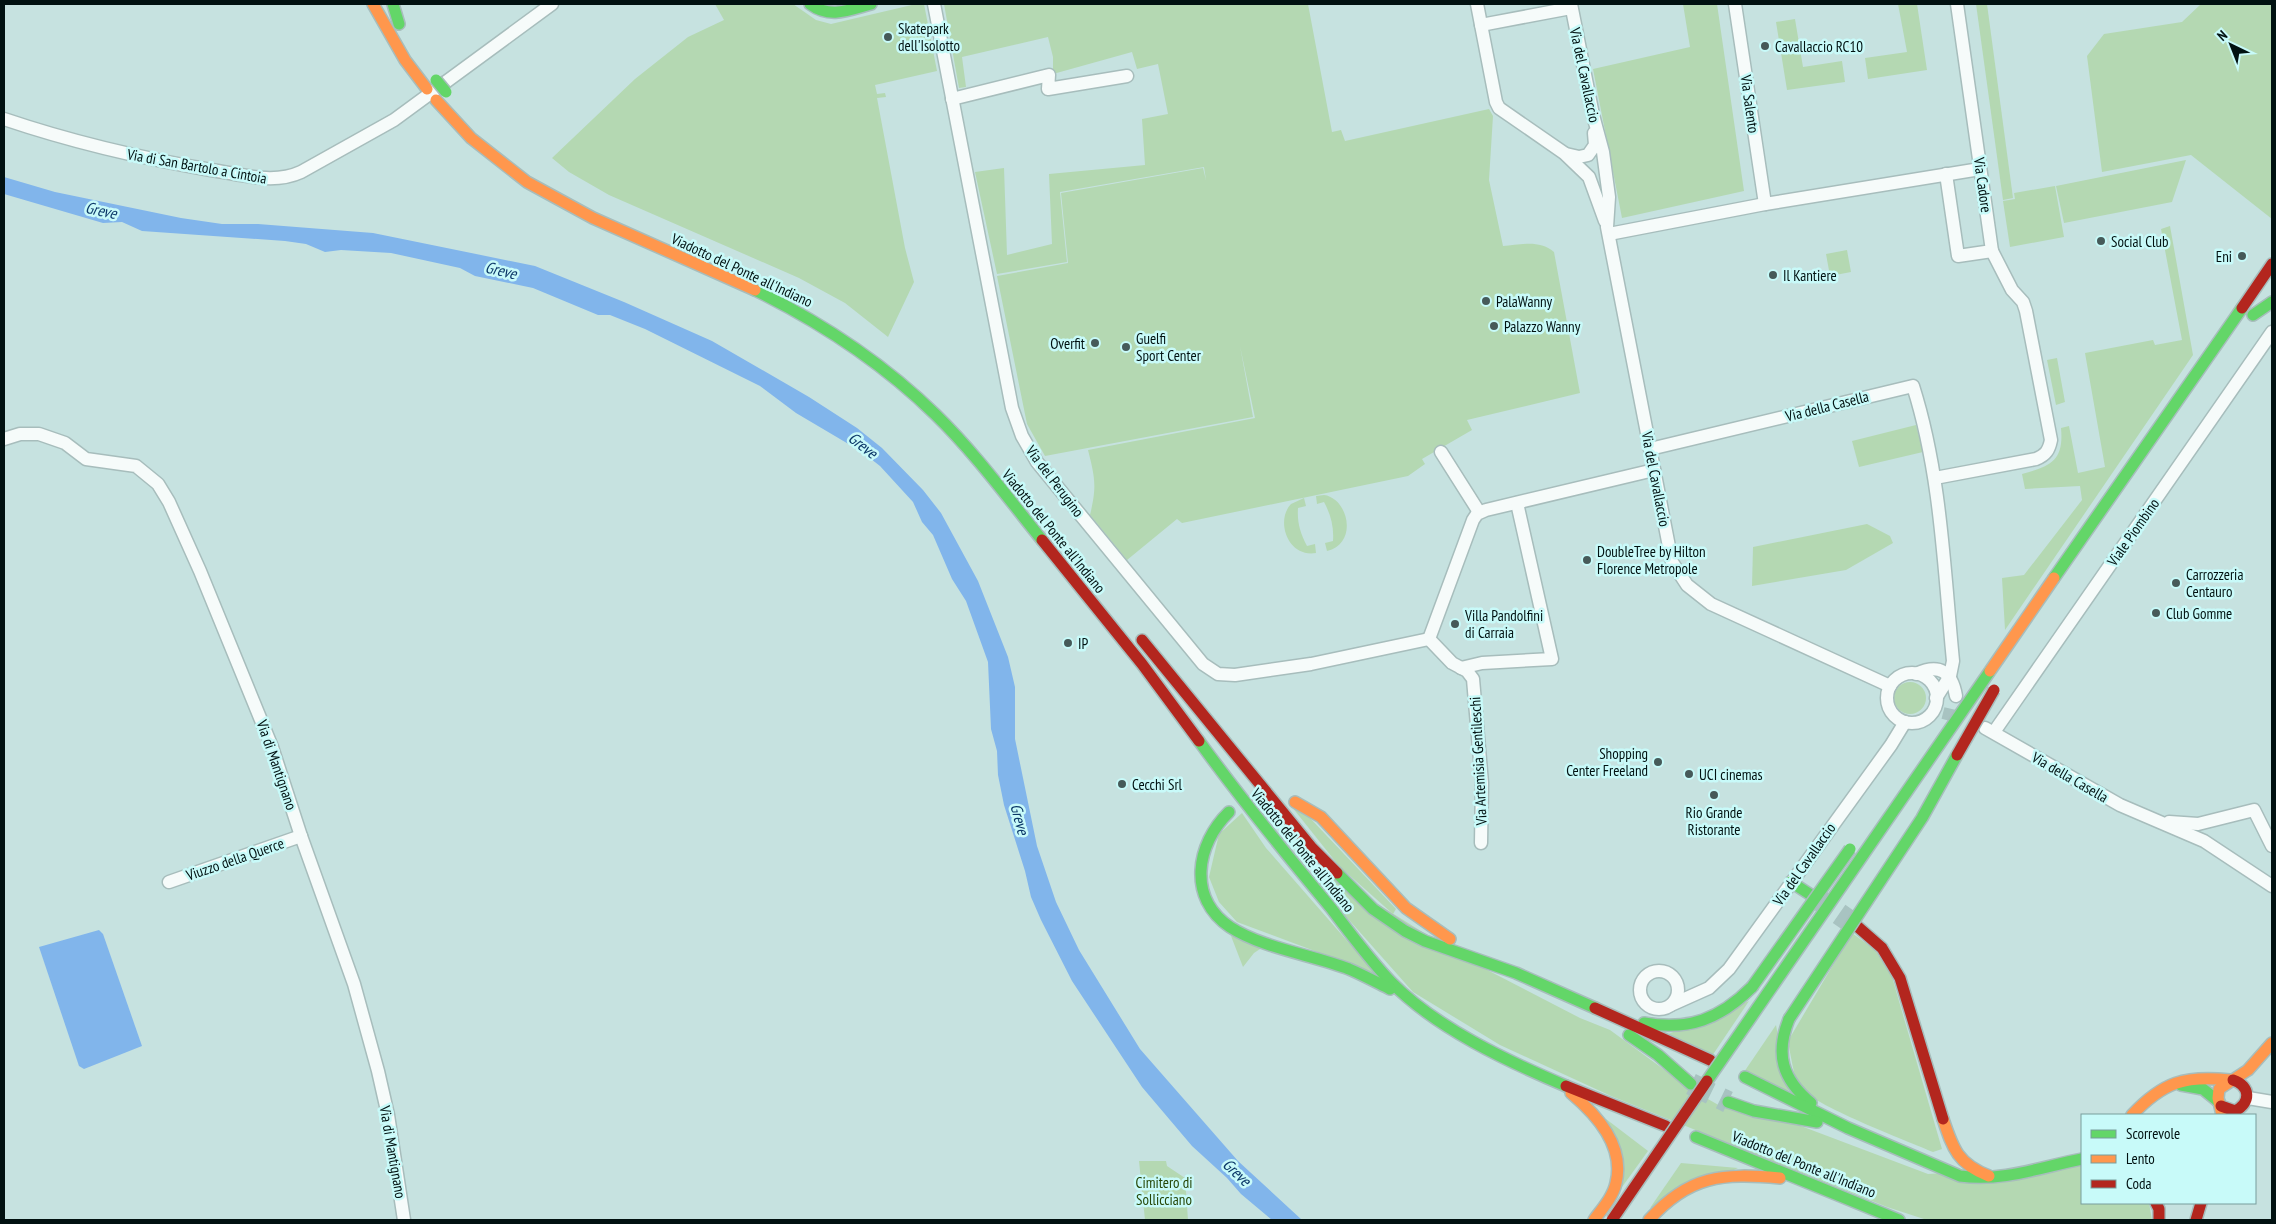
<svg xmlns="http://www.w3.org/2000/svg" width="2276" height="1224" font-family="'PT Sans Narrow',sans-serif">
<style>
.green{fill:#b4d8b2}
.water{fill:#81b5eb}
.lines{fill:none;stroke-linecap:round;stroke-linejoin:round}
.street-tunnel{stroke:#a8c3c1;stroke-width:12;stroke-dasharray:12 6;stroke-linecap:butt}
.highway-tunnel{stroke:#a8c3c1;stroke-width:22;stroke-dasharray:22 11;stroke-linecap:butt}
.street-casing{stroke:#a7bdbc;stroke-width:15}
.fast-casing{stroke:#a7bdbc;stroke-width:14}
.slow-casing{stroke:#a7bdbc;stroke-width:14}
.jam-casing{stroke:#a7bdbc;stroke-width:14}
.street{stroke:#f6fbfa;stroke-width:12}
.fast{stroke:#63d668;stroke-width:11}
.slow{stroke:#ff974d;stroke-width:11}
.jam{stroke:#b3261e;stroke-width:11}
.fast-bridge-casing{stroke:#a7bdbc;stroke-width:14;stroke-linecap:butt}
.slow-bridge-casing{stroke:#a7bdbc;stroke-width:14;stroke-linecap:butt}
.jam-bridge-casing{stroke:#a7bdbc;stroke-width:14;stroke-linecap:butt}
.fast-bridge{stroke:#63d668;stroke-width:11}
.slow-bridge{stroke:#ff974d;stroke-width:11}
.jam-bridge{stroke:#b3261e;stroke-width:11}
.poi-dot{fill:#465a59;stroke:#c8faf9;stroke-width:2}
.labels{text-anchor:middle;dominant-baseline:central;stroke-width:5;stroke-linejoin:round;paint-order:stroke}
.poi-label{font-size:15px;fill:#011111;stroke:#c8faf9;text-anchor:start}
.street-label{font-size:15px;fill:#011111;stroke:#c8faf9}
.park-label{font-size:15px;fill:#254606;stroke:#c8faf9}
.water-label{font-size:16px;font-style:italic;fill:#0b3768;stroke:#c8faf9}
</style>
<rect width="100%" height="100%" fill="#c6e2e0"/>
<g class="green">
<polygon points="715,4 793,4 816,20 831,24 916,4 924,4 937,71 875,85 877,94 885,93 886,97 877,98 905,248 914,282 888,337 845,303 799,278 609,195 569,172 552,158 635,79 688,37 724,20"/>
<path d="M 944,4 L 1308,4 L 1332,132 L 1341,130 L 1345,141 L 1489,109 L 1493,116 L 1489,180 L 1503,246 C 1520,245 1539,239 1554,252 L 1580,393 L 1467,420 L 1472,430 L 1422,459 L 1425,464 L 1408,476 L 1182,523 L 1177,519 L 1127,560 L 1090,515 C 1097,486 1095,478 1088,450 L 1255,418 L 1240,346 L 1253,417 L 1045,456 L 1027,424 L 997,276 L 1068,263 L 1061,193 L 1203,168 L 1206,180 L 1204,167 L 1060,192 L 1067,262 L 997,274 L 975,172 L 1004,168 L 1007,255 L 1052,244 L 1049,174 L 1145,165 L 1142,119 L 1168,114 L 1158,64 L 1137,69 L 1132,52 L 1053,74 L 1053,57 L 1048,37 L 962,57 L 966,87 L 959,88 Z"/>
<polygon points="1683,4 1717,4 1744,191 1622,218 1593,69 1690,47"/>
<polygon points="1898,4 1917,4 1927,70 1868,79 1865,58 1907,52"/>
<polygon points="1976,4 1987,4 2013,198 2003,200"/>
<polygon points="2201,4 2272,4 2272,219 2191,155 2102,172 2087,56 2104,34 2182,22"/>
<polygon points="1795,19 1803,67 1842,61 1845,82 1787,90 1776,22"/>
<polygon points="2186,160 2172,202 2064,223 2056,186"/>
<polygon points="2055,186 2064,237 2010,247 2003,201 2015,199 2014,193"/>
<path d="M 2170,226 L 2193,355 L 2005,630 L 2002,578 L 2024,575 L 2082,500 L 2080,486 L 2025,489 L 2022,474 C 2051,466 2064,461 2061,428 L 2069,426 L 2078,473 L 2105,467 L 2085,353 L 2153,340 L 2155,345 L 2182,340 L 2161,229 Z"/>
<polygon points="1847,250 1851,272 1830,276 1826,254"/>
<polygon points="2057,358 2065,402 2056,405 2047,360"/>
<polygon points="1916,425 1923,452 1859,467 1852,441"/>
<path d="M 1324,495 C 1348,498 1359,543 1327,551 L 1325,543 L 1333,541 C 1334,527 1331,515 1324,502 L 1317,504 L 1316,496 Z"/>
<path d="M 1304,498 L 1306,506 L 1298,508 C 1297,522 1300,533 1307,546 L 1315,544 L 1316,553 C 1288,558 1275,521 1291,504 Z"/>
<polygon points="1867,524 1890,536 1893,543 1846,570 1752,586 1753,547"/>
<circle cx="1910" cy="698" r="16"/>
<polygon points="1292,807 1310,818 1396,909 1393,914 1339,866"/>
<polygon points="1242,813 1266,848 1376,974 1237,922 1219,902 1209,877 1219,834"/>
<polygon points="1325,871 1464,958 1580,1018 1610,1030 1692,1090 1722,1107 1793,1123 1928,1174 2082,1165 2082,1203 2149,1203 2152,1220 1927,1220 1887,1207 1611,1096 1500,1045 1413,992 1318,885"/>
<path d="M 1852,933 L 1875,950 L 1892,977 L 1942,1149 L 1933,1152 C 1908,1141 1811,1105 1799,1086 C 1794,1078 1790,1051 1788,1041 Z"/>
<polygon points="1231,936 1263,947 1254,953 1243,967"/>
<polygon points="1749,1001 1712,1056 1666,1035"/>
<polygon points="1776,1025 1789,1093 1744,1072"/>
<polygon points="1606,1119 1648,1151 1617,1194"/>
<polygon points="1139,1161 1166,1161 1167,1166 1185,1178 1188,1220 1145,1220"/>
<polygon points="1681,1163 1738,1168 1650,1208"/>
</g>
<g class="water">
<polygon points="4,177 55,192 181,218 222,224 258,224 373,233 535,266 624,302 712,341 809,397 857,428 882,448 923,490 941,513 978,581 1008,657 1015,687 1015,739 1037,846 1056,902 1079,950 1140,1049 1238,1161 1302,1220 1272,1220 1241,1194 1227,1178 1192,1146 1142,1087 1072,981 1041,920 1031,897 1025,871 1004,805 998,775 997,751 991,729 988,662 966,601 952,579 933,535 922,522 913,502 880,466 862,452 796,413 760,386 645,329 610,315 598,315 533,288 475,276 460,268 391,253 341,250 325,252 306,244 285,241 142,231 122,222 103,223 4,194"/>
<polygon points="99,930 103,934 142,1046 84,1069 79,1066 39,947"/>
</g>
<g class="lines">
<polyline class="street-tunnel" points="1943,713 1963,718"/>
<g class="highway-tunnel">
<polyline points="1812,895 1858,927"/>
<polyline points="1691,1084 1728,1102"/>
</g>
<defs>
<g id="street">
<polyline points="934,4 1012,408 1022,436 1037,462 1203,664 1218,674 1235,675 1311,664 1429,639"/>
<polyline points="1477,4 1496,102 1499,108 1564,153 1589,177 1605,221"/>
<polyline points="1571,4 1593,115 1603,152 1609,197 1607,227 1672,562 1687,585 1711,604 1890,686"/>
<polyline points="1735,4 1765,204"/>
<polyline points="1481,25 1571,8"/>
<polyline points="952,99 1049,75 1048,89 1127,76"/>
<path d="M 4,119 C 72,142 140,158 211,170 C 240,174 273,185 301,172 L 394,120 L 552,4"/>
<polyline points="1566,154 1579,157 1588,155 1595,145 1594,133"/>
<polyline points="1946,174 1958,256 1992,251 1957,4"/>
<polyline points="1609,234 1765,204 1980,169"/>
<polyline points="4,439 20,434 39,434 65,443 86,459 136,466 158,484 169,502 200,571 272,747 301,836 354,984 378,1071 388,1115 404,1220"/>
<path d="M 1650,449 L 1913,386 C 1941,474 1944,569 1953,661 L 1950,676 L 1936,698"/>
<polyline points="1441,452 1479,512"/>
<path d="M 1935,478 L 2036,459 C 2046,455 2049,450 2051,440 L 2026,311 L 2023,302 L 2012,290 L 1992,251"/>
<polyline points="1429,639 1473,520 1477,514 1486,510 1654,470"/>
<polyline points="1429,639 1452,663 1467,671 1473,679 1482,783 1481,843"/>
<polyline points="1461,668 1482,663 1552,659 1517,503"/>
<circle cx="1912" cy="698" r="25"/>
<path d="M 1916,674 C 1940,663 1952,672 1956,696"/>
<polyline points="1985,728 2120,805 2204,841 2272,886"/>
<polyline points="1994,732 2272,332"/>
<polyline points="2169,822 2198,824 2254,810 2272,846"/>
<polyline points="169,882 301,836"/>
<circle cx="1659" cy="990" r="19"/>
<polyline points="1671,1005 1709,988 1729,969 1891,745 1905,722"/>
<polyline points="2248,1098 2272,1102"/>
</g>
<g id="fast">
<polyline points="393,4 399,24"/>
<path d="M 810,4 C 830,19 849,10 871,4"/>
<path d="M 755,290 C 822,323 883,363 936,415 C 975,453 1008,498 1042,540"/>
<polyline points="2253,315 2272,302"/>
<polyline points="2054,578 2242,308"/>
<path d="M 1199,741 C 1241,799 1286,854 1331,908 C 1350,933 1369,959 1391,982 C 1436,1028 1507,1061 1566,1086"/>
<path d="M 1229,812 C 1196,844 1187,898 1230,927 C 1262,948 1313,955 1349,969 C 1363,975 1376,982 1390,989"/>
<polyline points="1337,873 1373,909 1405,931 1425,941 1516,973 1595,1008"/>
<polyline points="1791,882 1811,895"/>
<path d="M 1789,1019 C 1775,1054 1782,1079 1811,1103"/>
<path d="M 1644,1023 C 1689,1031 1720,1019 1752,987"/>
<polyline points="1629,1035 1658,1055 1691,1084"/>
<path d="M 1745,1077 L 1848,1128 L 1960,1176 C 2003,1182 2041,1167 2082,1159"/>
<polyline points="2181,1085 2203,1089 2219,1102"/>
<polyline points="1728,1102 1754,1111 1817,1122"/>
<polyline points="1696,1137 1899,1220"/>
</g>
<g id="slow">
<polyline points="373,4 405,60 427,89"/>
<polyline points="436,100 471,138 527,182 593,218 755,290"/>
<polyline points="1295,802 1321,817 1406,908 1450,939"/>
<path d="M 1571,1093 C 1597,1115 1625,1146 1616,1183 C 1613,1197 1602,1209 1594,1220"/>
<path d="M 2132,1115 C 2163,1082 2185,1075 2230,1080"/>
<polyline points="2222,1115 2218,1098 2219,1089 2248,1070 2272,1043"/>
<path d="M 1943,1119 C 1953,1149 1958,1164 1989,1176"/>
<path d="M 1649,1220 C 1689,1175 1723,1173 1780,1178"/>
</g>
<g id="jam">
<polyline points="2242,308 2272,264"/>
<polyline points="1042,540 1142,664 1199,741"/>
<polyline points="1142,640 1312,848 1337,873"/>
<polyline points="1858,927 1882,948 1900,978 1943,1119"/>
<polyline points="1595,1008 1710,1060"/>
<polyline points="1566,1086 1666,1126"/>
<path d="M 2221,1106 L 2235,1111 C 2251,1103 2251,1086 2233,1080"/>
<polyline points="2156,1203 2159,1209 2159,1220"/>
<polyline points="2196,1220 2201,1203"/>
</g>
</defs>
<use href="#street" class="street-casing"/>
<use href="#fast" class="fast-casing"/>
<use href="#slow" class="slow-casing"/>
<use href="#jam" class="jam-casing"/>
<use href="#street" class="street"/>
<use href="#fast" class="fast"/>
<use href="#slow" class="slow"/>
<use href="#jam" class="jam"/>
<defs>
<g id="fast-bridge">
<polyline points="436,80 446,92"/>
<polyline points="1752,987 1850,849"/>
<polyline points="1789,1019 1922,818 1957,755"/>
<polyline points="1707,1081 1990,671"/>
</g>
<polyline id="slow-bridge" points="1990,671 2054,578"/>
<g id="jam-bridge">
<polyline points="1957,755 1994,690"/>
<polyline points="1612,1220 1707,1081"/>
</g>
</defs>
<use href="#fast-bridge" class="fast-bridge-casing"/>
<use href="#slow-bridge" class="slow-bridge-casing"/>
<use href="#jam-bridge" class="jam-bridge-casing"/>
<use href="#fast-bridge" class="fast-bridge"/>
<use href="#slow-bridge" class="slow-bridge"/>
<use href="#jam-bridge" class="jam-bridge"/>
</g>
<g class="poi-dot">
<circle cx="888" cy="37" r="5"/>
<circle cx="1765" cy="46" r="5"/>
<circle cx="2101" cy="241" r="5"/>
<circle cx="2242" cy="256" r="5"/>
<circle cx="1773" cy="275" r="5"/>
<circle cx="1486" cy="301" r="5"/>
<circle cx="1494" cy="326" r="5"/>
<circle cx="1095" cy="343" r="5"/>
<circle cx="1126" cy="347" r="5"/>
<circle cx="1587" cy="560" r="5"/>
<circle cx="2176" cy="583" r="5"/>
<circle cx="2156" cy="613" r="5"/>
<circle cx="1455" cy="624" r="5"/>
<circle cx="1068" cy="643" r="5"/>
<circle cx="1658" cy="762" r="5"/>
<circle cx="1689" cy="774" r="5"/>
<circle cx="1122" cy="784" r="5"/>
<circle cx="1714" cy="795" r="5"/>
</g>
<g class="labels">
<g class="poi-label">
<text x="898" y="28">Skatepark<tspan x="898" dy="17">dell'Isolotto</tspan></text>
<text x="1775" y="46">Cavallaccio RC10</text>
<text x="2111" y="241">Social Club</text>
<text x="2232" y="256" text-anchor="end">Eni</text>
<text x="1783" y="275">Il Kantiere</text>
<text x="1496" y="301">PalaWanny</text>
<text x="1504" y="326">Palazzo Wanny</text>
<text x="1136" y="338">Guelfi<tspan x="1136" dy="17">Sport Center</tspan></text>
<text x="1085" y="343" text-anchor="end">Overfit</text>
<text x="1597" y="551">DoubleTree by Hilton<tspan x="1597" dy="17">Florence Metropole</tspan></text>
<text x="2186" y="574">Carrozzeria<tspan x="2186" dy="17">Centauro</tspan></text>
<text x="2166" y="613">Club Gomme</text>
<text x="1465" y="615">Villa Pandolfini<tspan x="1465" dy="17">di Carraia</tspan></text>
<text x="1078" y="643">IP</text>
<text x="1648" y="753" text-anchor="end">Shopping<tspan x="1648" dy="17">Center Freeland</tspan></text>
<text x="1699" y="774">UCI cinemas</text>
<text x="1132" y="784">Cecchi Srl</text>
<text x="1714" y="812" text-anchor="middle">Rio Grande<tspan x="1714" dy="17">Ristorante</tspan></text>
</g>
<g class="street-label">
<text transform="translate(1585 75) rotate(78)">Via del Cavallaccio</text>
<text transform="translate(1750 104) rotate(82)">Via Salento</text>
<text transform="translate(197 166) rotate(10)">Via di San Bartolo a Cintoia</text>
<text transform="translate(1983 185) rotate(82)">Via Cadore</text>
<text transform="translate(742 270) rotate(25)">Viadotto del Ponte all'Indiano</text>
<text transform="translate(1827 406) rotate(-14)">Via della Casella</text>
<text transform="translate(1656 479) rotate(79)">Via del Cavallaccio</text>
<text transform="translate(1055 481) rotate(53)">Via del Perugino</text>
<text transform="translate(1054 531) rotate(51)">Viadotto del Ponte all'Indiano</text>
<text transform="translate(2133 532) rotate(-55)">Viale Piombino</text>
<text transform="translate(1478 761) rotate(-93)">Via Artemisia Gentileschi</text>
<text transform="translate(277 765) rotate(71)">Via di Mantignano</text>
<text transform="translate(2070 777) rotate(30)">Via della Casella</text>
<text transform="translate(1303 850) rotate(51)">Viadotto del Ponte all'Indiano</text>
<text transform="translate(235 859) rotate(-19)">Viuzzo della Querce</text>
<text transform="translate(1804 864) rotate(-55)">Via del Cavallaccio</text>
<text transform="translate(393 1152) rotate(80)">Via di Mantignano</text>
<text transform="translate(1804 1164) rotate(22)">Viadotto del Ponte all'Indiano</text>
</g>
<g class="park-label">
<text x="1164" y="1182">Cimitero di<tspan x="1164" dy="17">Sollicciano</tspan></text>
</g>
<g class="water-label">
<text transform="translate(101 210) rotate(12)">Greve</text>
<text transform="translate(501 270) rotate(13)">Greve</text>
<text transform="translate(863 445) rotate(38)">Greve</text>
<text transform="translate(1020 819) rotate(75)">Greve</text>
<text transform="translate(1237 1172) rotate(43)">Greve</text>
</g>
</g>
<rect width="2276" height="1224" fill="none" stroke="#011111" stroke-width="10"/>
<rect x="2081" y="1114" width="175" height="90" fill="#c8faf9" stroke="#789d9c"/>
<rect x="2091" y="1130" width="25" height="8" fill="#63d668" stroke="#789d9c"/>
<text x="2126" y="1139" font-size="15" fill="#011111">Scorrevole</text>
<rect x="2091" y="1155" width="25" height="8" fill="#ff974d" stroke="#789d9c"/>
<text x="2126" y="1164" font-size="15" fill="#011111">Lento</text>
<rect x="2091" y="1180" width="25" height="8" fill="#b3261e" stroke="#789d9c"/>
<text x="2126" y="1189" font-size="15" fill="#011111">Coda</text>
<g transform="translate(2231 45) rotate(317)" stroke="#c8faf9" stroke-width="4" paint-order="stroke">
<path d="M0-4L9 19L0 12L-9 19Z" fill="#011111"/>
<text y="-8" font-size="14" font-weight="bold" text-anchor="middle" fill="#011111">N</text>
</g>
</svg>
